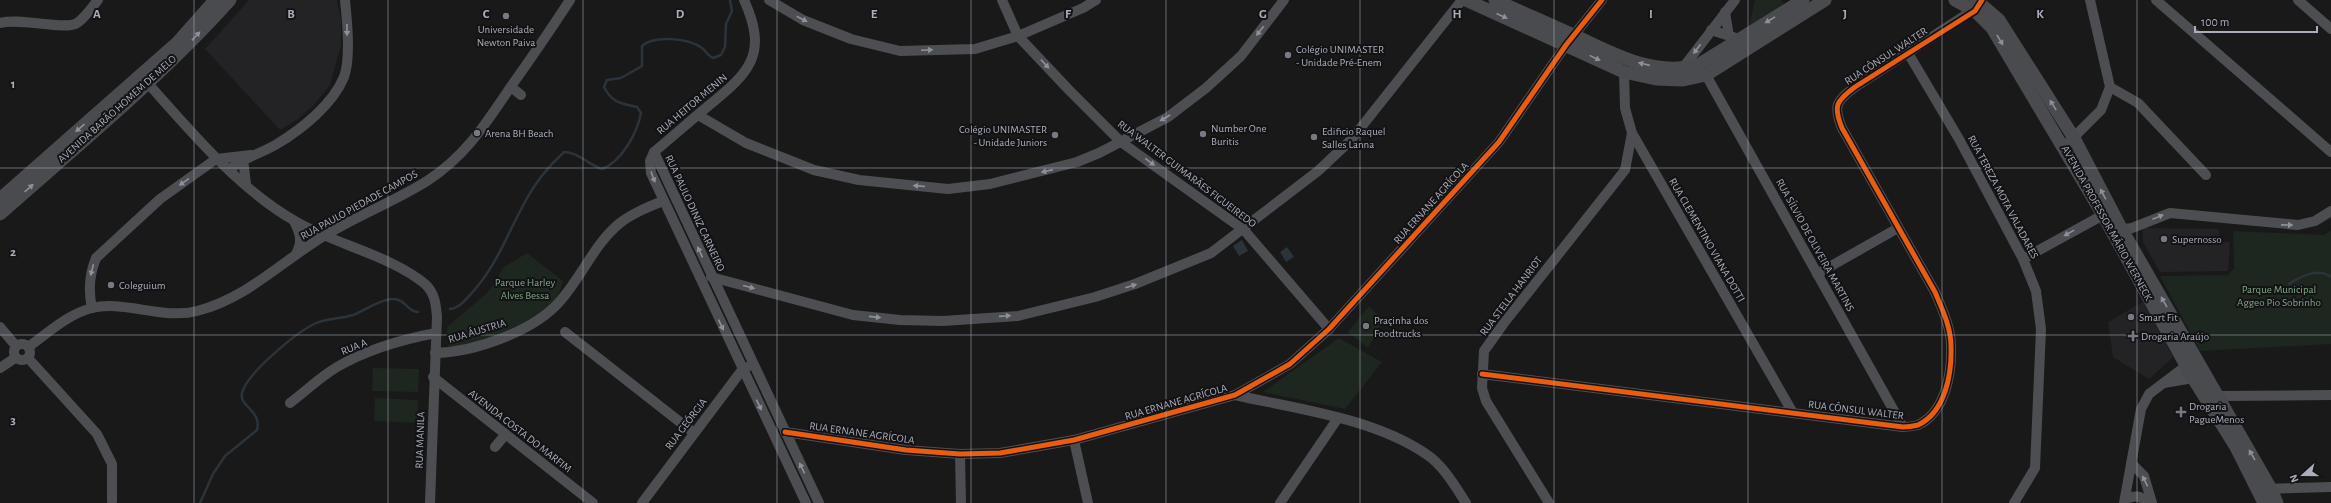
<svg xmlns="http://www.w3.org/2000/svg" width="2331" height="503" font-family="'Alegreya Sans',sans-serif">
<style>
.built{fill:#232325}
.green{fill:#1e2620}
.water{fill:#2b333b}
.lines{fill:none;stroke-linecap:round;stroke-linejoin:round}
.stream{stroke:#2b333b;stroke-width:2.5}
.minor{stroke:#4d4e52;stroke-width:10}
.major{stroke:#4a4b4e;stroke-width:13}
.cycleway-casing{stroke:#131315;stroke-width:8}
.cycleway{stroke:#e95d12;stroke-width:5}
.oneway{fill:#8d909a}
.oneway2{fill:#8e919b}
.grid{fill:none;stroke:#aaaeba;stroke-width:1;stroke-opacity:0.55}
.poi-dot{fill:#777a82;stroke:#131315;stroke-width:1.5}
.labels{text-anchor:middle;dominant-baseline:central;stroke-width:4;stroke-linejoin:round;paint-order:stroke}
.poi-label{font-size:11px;fill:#aaaeba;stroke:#131315;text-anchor:start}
.street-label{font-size:11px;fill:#aaaeba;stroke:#131315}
.park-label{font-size:11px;fill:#81a584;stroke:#131315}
.grid-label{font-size:13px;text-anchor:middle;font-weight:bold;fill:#aaaeba;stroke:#131315;stroke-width:4;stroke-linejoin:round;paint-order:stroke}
</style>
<rect width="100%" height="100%" fill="#191919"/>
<g class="built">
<polygon points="249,0 337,0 341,20 341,45 330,85 314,105 298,119 280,130 205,49"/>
<polygon points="2142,228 2219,229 2219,242 2230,242 2228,271 2160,272 2143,242"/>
<polygon points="2143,302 2173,357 2149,379 2113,357 2108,322"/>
</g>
<g class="green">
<polygon points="1755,0 1781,0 1784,4 1749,26"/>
<polygon points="2331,230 2331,344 2200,351 2160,276 2228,275 2234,268 2233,231 2324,235"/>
<path d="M 527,253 L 563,281 C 555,324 485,340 449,351 L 447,327 L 488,292 L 504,267 Z"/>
<polygon points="1369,306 1383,321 1368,348 1348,332"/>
<polygon points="1339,338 1382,362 1345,409 1263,392"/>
<polygon points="373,368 419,369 418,392 372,391"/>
<polygon points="375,398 418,400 417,423 374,421"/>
</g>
<g class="water">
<polygon points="1242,240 1248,251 1239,256 1233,246"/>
<polygon points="1287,247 1294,257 1286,262 1280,252"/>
</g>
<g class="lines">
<g class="stream">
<path d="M 2289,284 C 2299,277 2319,267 2331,277"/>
<path d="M 450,309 C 459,308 464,301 470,295 C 497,266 507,234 526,200 C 535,183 550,165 564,152 C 578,152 589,165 602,169 C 621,162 637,134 641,113 L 637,107 C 620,103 612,103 604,87 L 607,80 L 621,78 L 642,66 L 642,46 C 654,35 689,38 702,48 C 706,51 708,56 713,58 L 721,55 L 725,47 L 726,24 L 732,11 L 730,0"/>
<path d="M 200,503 L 213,474 L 225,456 L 257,430 C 262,410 239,407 242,393 C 247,373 296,333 314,324 C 326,318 341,319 353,315 C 363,311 383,298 393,299 C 406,299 407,312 418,312"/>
</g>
<g class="minor">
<path d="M 744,0 C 769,55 749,73 707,107 C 689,122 672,137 654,152 L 650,161 L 651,173 L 806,503"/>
<polyline points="769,0 803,20 851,39 900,51 975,49 1018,36 1083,8 1096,0"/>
<polyline points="1002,0 1018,36 1069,90 1121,142 1244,230 1329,329"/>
<polyline points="2156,0 2331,152"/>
<polyline points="2298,0 2331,29"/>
<polyline points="1725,12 1729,36"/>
<path d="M 0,23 C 19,17 65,31 77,23 C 85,18 92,7 98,0"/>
<polyline points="1711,30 1739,39"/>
<polyline points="1908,53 1959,139 2023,259 2036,291 2041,329 2035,468 2014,503"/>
<polyline points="1682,69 1735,0"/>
<polyline points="1624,72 1625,108 1632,133 1793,413"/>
<polyline points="1706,75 1903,427"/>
<path d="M 144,79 C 188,128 237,188 295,221 C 334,244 392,256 425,284 C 435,293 436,305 437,317 L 430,503"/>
<polyline points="511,87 521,95"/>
<polyline points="2110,87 2138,103 2206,175"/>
<polyline points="698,115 746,143 814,170 859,180 948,189 990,184 1077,162 1099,153 1168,117 1206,88 1241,56 1284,0"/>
<polyline points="2064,147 2101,110 2110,87 2090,0"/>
<polyline points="654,152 819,503"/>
<polyline points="243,159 246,184"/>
<path d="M 229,170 C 245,157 260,154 277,144 C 302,129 333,104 344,77 C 351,58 347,20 345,0"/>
<path d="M 294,221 C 300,233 303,241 296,254"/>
<polyline points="2117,230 2132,228 2170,213 2298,225 2315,221 2331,211"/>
<polyline points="2023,259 2103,215"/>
<polyline points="1817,274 1898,228"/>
<polyline points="711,277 853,315 900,320 943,321 1018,316 1095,297 1135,284 1211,253 1318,171 1351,140 1462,0"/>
<path d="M 92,308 C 88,290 89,275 96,258 L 160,199 L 216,159 L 251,155"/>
<polyline points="0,327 16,346"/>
<polyline points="565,332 694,433"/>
<circle cx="22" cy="352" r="8"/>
<path d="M 28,347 C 48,333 68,314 92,308 C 123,300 163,320 197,311 C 244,299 277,266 316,241 C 351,218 392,203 427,181 C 467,155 486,123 512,85 C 532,57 551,29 570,0"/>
<path d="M 435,353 C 475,352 535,331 561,300 C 582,276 595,243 620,223 C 633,213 648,207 663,201"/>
<polyline points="28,358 97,434 112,464 112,501"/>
<polyline points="0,368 15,358"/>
<path d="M 1482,374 L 1903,427 C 1908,427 1914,426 1918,425 C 1946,412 1952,372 1951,346 C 1951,327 1942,309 1935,292 L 1842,128 C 1833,106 1836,101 1855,87 L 1978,7"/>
<polyline points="433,377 593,503"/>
<polyline points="2164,383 2193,378 2199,375"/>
<path d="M 1235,395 C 1297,409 1373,418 1426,454 C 1443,465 1455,486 1466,503"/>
<polyline points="2219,396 2331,395"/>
<path d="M 290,403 C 306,391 320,377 337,367 C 366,350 404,339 436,333"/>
<polyline points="785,432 906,450 960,454 1000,453 1074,440 1235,395 1290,364 1329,329 1499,142 1566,45 1602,0"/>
<polyline points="1074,440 1088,503"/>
<polyline points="495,447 505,435"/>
<polyline points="960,454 961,503"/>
<polyline points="2131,463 2144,476 2152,503"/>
<polyline points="2265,489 2331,487"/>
<path d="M 2126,499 C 2135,495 2140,495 2148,503"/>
<polyline points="642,503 742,370 747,367"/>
<polyline points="1280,503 1338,418"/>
<polyline points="1549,503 1486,401 1482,388 1484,351 1504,323 1625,170 1632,133"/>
<polyline points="2124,503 2141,409 2149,394 2186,366"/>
</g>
<g class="major">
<polyline points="1466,0 1624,72 1656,79 1683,80 1706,75 1825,0"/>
<path d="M 1495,0 C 1521,12 1547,23 1573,35 C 1613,53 1652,77 1698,65 L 1803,0"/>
<polyline points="1955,0 1975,11 1992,28 2103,215 2193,378 2236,447 2264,503"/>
<polyline points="1976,0 1999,20 2074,138 2121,228 2271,489 2277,503"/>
<polyline points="0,199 177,43 215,0"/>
<path d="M 0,214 C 78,145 160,78 230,0"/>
</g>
<defs>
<g id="cycleway">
<path d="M 1482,374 L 1903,427 C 1908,427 1914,426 1918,425 C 1946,412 1952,372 1951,346 C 1951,327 1942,309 1935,292 L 1842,128 C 1833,106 1836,101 1855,87 L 1975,11 L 1982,0"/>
<polyline points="785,432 906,450 960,454 1000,453 1074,440 1235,395 1290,364 1329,329 1499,142 1566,45 1602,0"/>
</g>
</defs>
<use href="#cycleway" class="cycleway-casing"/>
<use href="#cycleway" class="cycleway"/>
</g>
<defs><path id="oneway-solid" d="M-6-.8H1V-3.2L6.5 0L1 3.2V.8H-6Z"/></defs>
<g class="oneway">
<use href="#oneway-solid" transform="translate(1502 16) rotate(24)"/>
<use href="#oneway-solid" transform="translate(1770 20) rotate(149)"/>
<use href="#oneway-solid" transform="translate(196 36) rotate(-47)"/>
<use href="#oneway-solid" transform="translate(2000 40) rotate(59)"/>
<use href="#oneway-solid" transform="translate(1595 58) rotate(26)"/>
<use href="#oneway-solid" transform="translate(1644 64) rotate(-167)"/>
<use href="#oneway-solid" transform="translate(2053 105) rotate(-122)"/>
<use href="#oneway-solid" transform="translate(80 128) rotate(139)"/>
<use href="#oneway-solid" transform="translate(29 188) rotate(-42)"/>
<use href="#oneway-solid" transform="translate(2103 194) rotate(-118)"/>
<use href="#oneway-solid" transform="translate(2164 302) rotate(-120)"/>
<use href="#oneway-solid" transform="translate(2252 455) rotate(-120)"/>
</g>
<g class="oneway2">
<use href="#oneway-solid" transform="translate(802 19) rotate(27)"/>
<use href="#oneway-solid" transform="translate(347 30) rotate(90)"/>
<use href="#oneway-solid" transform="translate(1260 31) rotate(128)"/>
<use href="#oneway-solid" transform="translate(1697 49) rotate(127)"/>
<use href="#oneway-solid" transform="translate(927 50) rotate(-2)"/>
<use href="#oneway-solid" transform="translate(1045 64) rotate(47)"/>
<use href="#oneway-solid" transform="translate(1165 118) rotate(150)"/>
<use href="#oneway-solid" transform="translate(1150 162) rotate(36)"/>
<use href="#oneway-solid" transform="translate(1047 171) rotate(167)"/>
<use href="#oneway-solid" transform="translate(653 177) rotate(70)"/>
<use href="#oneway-solid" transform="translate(184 182) rotate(145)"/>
<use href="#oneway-solid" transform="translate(919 186) rotate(-175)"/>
<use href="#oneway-solid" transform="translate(2158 217) rotate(-22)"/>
<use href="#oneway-solid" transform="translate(2287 225) rotate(1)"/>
<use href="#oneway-solid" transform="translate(2069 233) rotate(151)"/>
<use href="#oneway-solid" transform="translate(700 252) rotate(-115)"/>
<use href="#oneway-solid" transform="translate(92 270) rotate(104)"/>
<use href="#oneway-solid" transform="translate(1131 286) rotate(-18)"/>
<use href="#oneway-solid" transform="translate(749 287) rotate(15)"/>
<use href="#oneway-solid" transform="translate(1005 316) rotate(-4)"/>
<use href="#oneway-solid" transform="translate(875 317) rotate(6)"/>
<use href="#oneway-solid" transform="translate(721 325) rotate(65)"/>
<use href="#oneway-solid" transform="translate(759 405) rotate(64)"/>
<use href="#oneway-solid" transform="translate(802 468) rotate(-116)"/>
<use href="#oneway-solid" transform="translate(2145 481) rotate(-116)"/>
</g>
<path class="grid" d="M 194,0 L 194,503M 388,0 L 388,503M 583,0 L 583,503M 777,0 L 777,503M 971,0 L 971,503M 1166,0 L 1166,503M 1360,0 L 1360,503M 1554,0 L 1554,503M 1748,0 L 1748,503M 1942,0 L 1942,503M 2137,0 L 2137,503M 0,168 L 2331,168M 0,335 L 2331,335"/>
<g class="poi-dot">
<circle cx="506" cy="16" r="4"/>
<circle cx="1288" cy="55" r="4"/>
<circle cx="477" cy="133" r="4"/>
<circle cx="1203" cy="134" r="4"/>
<circle cx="1055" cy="135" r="4"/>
<circle cx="1314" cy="137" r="4"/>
<circle cx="2164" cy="239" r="4"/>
<circle cx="111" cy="285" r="4"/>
<circle cx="2131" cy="317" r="4"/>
<circle cx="1366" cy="326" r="4"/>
<path d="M2131 330h4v4h4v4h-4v4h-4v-4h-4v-4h4z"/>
<path d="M2179 406h4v4h4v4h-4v4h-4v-4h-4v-4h4z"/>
</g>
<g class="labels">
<g class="poi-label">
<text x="506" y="29" text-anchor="middle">Universidade<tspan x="506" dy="13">Newton Paiva</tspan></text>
<text x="1296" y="49">Colégio UNIMASTER<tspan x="1296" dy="13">- Unidade Pré-Enem</tspan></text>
<text x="1211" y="128">Number One<tspan x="1211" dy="13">Buritis</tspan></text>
<text x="1047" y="129" text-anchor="end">Colégio UNIMASTER<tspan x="1047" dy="13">- Unidade Juniors</tspan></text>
<text x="1322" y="131">Edificio Raquel<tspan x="1322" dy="13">Salles Lanna</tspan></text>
<text x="485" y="133">Arena BH Beach</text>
<text x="2172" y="239">Supernosso</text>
<text x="119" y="285">Coleguium</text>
<text x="2139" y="317">Smart Fit</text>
<text x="1374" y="320">Praçinha dos<tspan x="1374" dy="13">Foodtrucks</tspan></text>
<text x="2141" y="336">Drogaria Araújo</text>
<text x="2189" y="406">Drogaria<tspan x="2189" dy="13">PagueMenos</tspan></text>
</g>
<g class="street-label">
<text transform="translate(1886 56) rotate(-33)">RUA CÔNSUL WALTER</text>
<text transform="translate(692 104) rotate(-40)">RUA HEITOR MENIN</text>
<text transform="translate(117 109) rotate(-42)">AVENIDA BARÃO HOMEM DE MELO</text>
<text transform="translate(1187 174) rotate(37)">RUA WALTER GUIMARÃES FIGUEIREDO</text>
<text transform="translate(2003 197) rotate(62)">RUA TEREZA MOTA VALADARES</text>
<text transform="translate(1431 203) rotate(-48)">RUA ERNANE AGRÍCOLA</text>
<text transform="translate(359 205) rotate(-29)">RUA PAULO PIEDADE CAMPOS</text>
<text transform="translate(695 213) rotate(65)">RUA PAULO DINIZ CARNEIRO</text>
<text transform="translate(2107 223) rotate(61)">AVENIDA PROFESSOR MÁRIO WERNECK</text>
<text transform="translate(1707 240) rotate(60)">RUA CLEMENTINO VIANA DOTTI</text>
<text transform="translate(1815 245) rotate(61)">RUA SÍLVIO DE OLIVEIRA MARTINS</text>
<text transform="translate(1511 296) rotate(-53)">RUA STELLA HANRIOT</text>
<text transform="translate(477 331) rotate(-17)">RUA ÁUSTRIA</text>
<text transform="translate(354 347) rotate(-22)">RUA A</text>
<text transform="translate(1176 402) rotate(-16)">RUA ERNANE AGRÍCOLA</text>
<text transform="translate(1856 410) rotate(7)">RUA CÔNSUL WALTER</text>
<text transform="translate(686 424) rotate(-53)">RUA GEÓRGIA</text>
<text transform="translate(520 431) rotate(38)">AVENIDA COSTA DO MARFIM</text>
<text transform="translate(862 433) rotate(8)">RUA ERNANE AGRÍCOLA</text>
<text transform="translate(420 440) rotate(-88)">RUA MANILA</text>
</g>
<g class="park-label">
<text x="525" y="282">Parque Harley<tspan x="525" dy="13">Alves Bessa</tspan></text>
<text x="2279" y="289">Parque Municipal<tspan x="2279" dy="13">Aggeo Pio Sobrinho</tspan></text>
</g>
</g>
<g class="grid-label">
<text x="97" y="18">A</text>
<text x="291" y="18">B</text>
<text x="486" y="18">C</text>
<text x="680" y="18">D</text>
<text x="874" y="18">E</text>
<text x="1068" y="18">F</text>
<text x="1263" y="18">G</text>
<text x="1457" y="18">H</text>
<text x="1651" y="18">I</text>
<text x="1845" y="18">J</text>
<text x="2040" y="18">K</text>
<text x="13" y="88">1</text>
<text x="13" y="256">2</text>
<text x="13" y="424">3</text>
</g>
<g transform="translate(2303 475) rotate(249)" stroke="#131315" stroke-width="3" paint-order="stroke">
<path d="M0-3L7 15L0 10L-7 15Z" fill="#aaaeba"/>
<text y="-6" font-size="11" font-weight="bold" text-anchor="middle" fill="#aaaeba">N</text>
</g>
<path d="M2195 26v6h122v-6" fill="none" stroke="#aaaeba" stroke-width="2"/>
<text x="2201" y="26" font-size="12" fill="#aaaeba" stroke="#131315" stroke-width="3" paint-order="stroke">100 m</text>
</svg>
